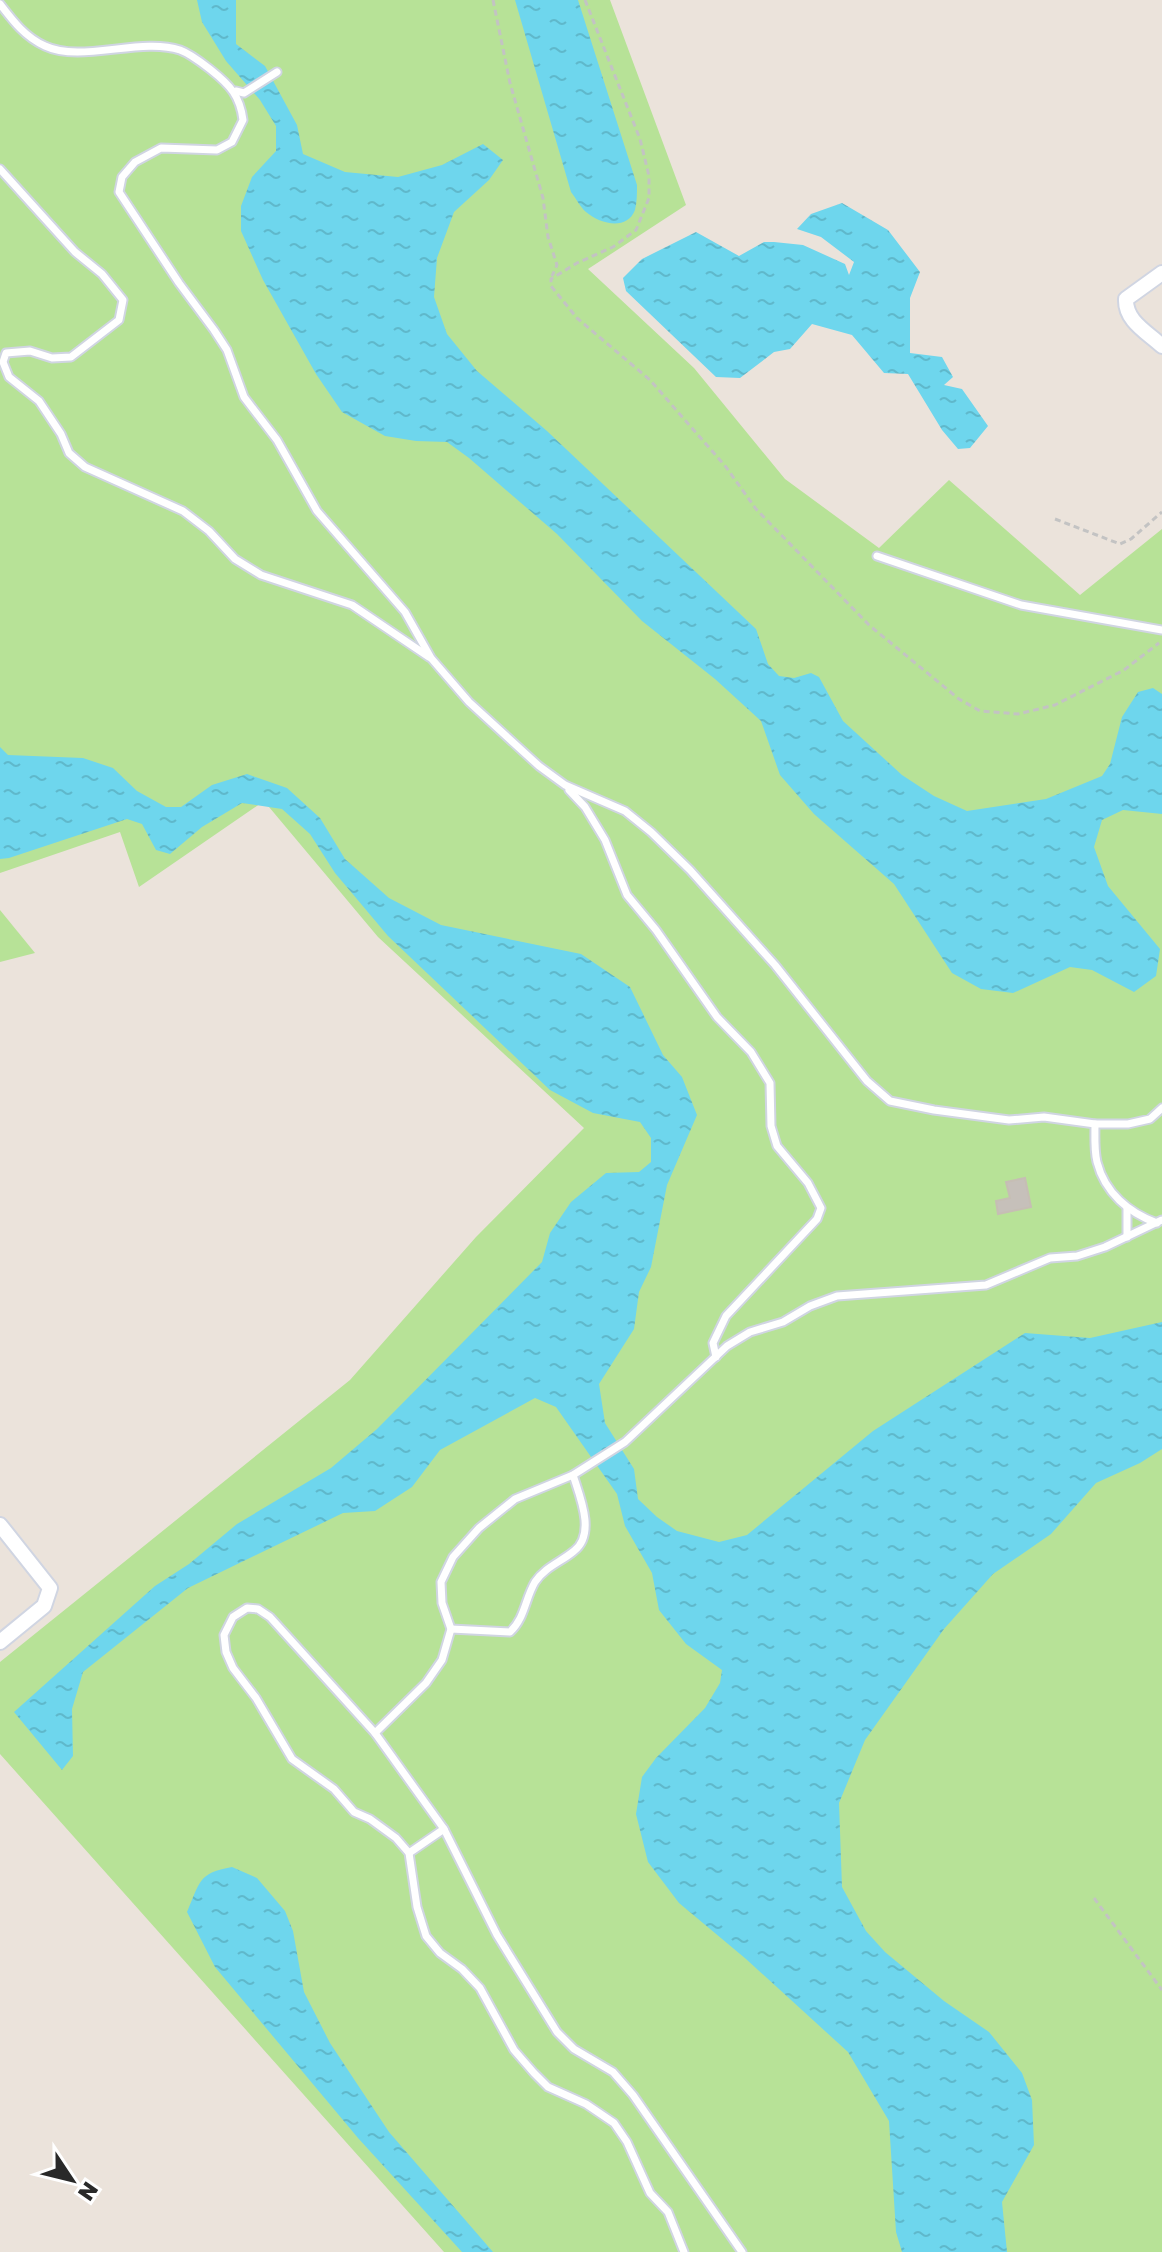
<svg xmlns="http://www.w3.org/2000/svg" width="1162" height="2252" font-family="'Golos Text',sans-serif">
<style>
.green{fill:#b7e297}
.water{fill:url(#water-ripples)}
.building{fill:#c6c0ba;stroke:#c6beb4;stroke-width:2}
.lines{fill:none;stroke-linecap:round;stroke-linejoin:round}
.lane-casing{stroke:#d0d5e2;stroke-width:11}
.street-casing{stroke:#d0d5e2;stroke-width:18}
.path{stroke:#c3c3c3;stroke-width:3;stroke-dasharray:6 4;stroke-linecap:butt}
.lane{stroke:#fff;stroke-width:7}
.street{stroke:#fff;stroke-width:14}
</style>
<defs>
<pattern id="water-ripples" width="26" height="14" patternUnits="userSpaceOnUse" patternTransform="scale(2)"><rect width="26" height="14" fill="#6ed6ed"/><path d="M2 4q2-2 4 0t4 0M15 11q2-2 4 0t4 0" fill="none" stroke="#5fb8cb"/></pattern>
</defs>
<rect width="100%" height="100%" fill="#ebe3db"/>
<g class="green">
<polygon points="0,0 610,0 686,205 588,269 694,368 785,479 879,548 949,480 1080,595 1162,529 1162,2252 444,2252 0,1754 0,1662 350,1380 476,1237 584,1128 378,937 264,801 139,887 120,832 0,873"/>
<polygon points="0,910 35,953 0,962"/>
</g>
<g class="water">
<polygon points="197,0 236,0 236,44 265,66 297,125 303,154 345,172 398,177 442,165 483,144 503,160 489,180 454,212 437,258 434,297 447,334 477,371 547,431 756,629 768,664 779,676 794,678 811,673 819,677 843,721 902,775 934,796 967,811 1046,799 1102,776 1110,764 1122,717 1138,692 1153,688 1162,694 1162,814 1123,810 1102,820 1094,847 1108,886 1160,949 1156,976 1134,992 1092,970 1070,967 1013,993 981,989 952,973 894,884 814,814 780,775 761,721 715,679 642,621 557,534 469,458 447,442 416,441 385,436 342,412 316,374 263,280 241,231 241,206 252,177 276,151 276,126 260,100 226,61 202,22"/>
<path d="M 515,0 L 578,0 L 637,185 C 637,193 637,202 635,210 C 627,231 600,224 586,212 C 580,207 576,198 571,192 Z"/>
<polygon points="842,203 888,230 920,272 910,298 910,353 942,357 953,377 944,385 962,389 988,426 970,448 958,449 942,430 908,374 884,373 852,335 812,324 790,349 774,352 740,378 716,377 626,291 623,278 642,259 696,232 739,256 764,242 774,242 803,245 845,264 849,275 854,262 821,237 797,229 811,214"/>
<polygon points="0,747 8,755 83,758 113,768 137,791 166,807 181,807 212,785 247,774 287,788 320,818 345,859 389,898 441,925 581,954 630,987 663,1055 682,1077 697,1115 667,1185 651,1267 639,1292 634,1329 599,1384 605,1423 634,1469 638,1499 657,1517 677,1531 719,1542 747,1535 873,1431 1025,1333 1090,1338 1162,1322 1162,1449 1140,1463 1096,1483 1051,1534 993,1574 944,1629 865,1740 839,1803 842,1887 866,1931 885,1952 944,2001 989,2032 1022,2073 1032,2100 1034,2145 1002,2202 1007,2252 902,2252 896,2232 889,2121 848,2052 746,1959 679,1903 648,1862 636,1814 642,1777 656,1758 705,1708 720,1683 722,1670 686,1644 659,1610 652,1573 625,1526 617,1494 556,1407 535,1398 440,1450 412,1487 375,1511 343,1513 188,1588 83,1672 72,1709 73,1756 62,1770 14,1712 155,1586 189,1564 237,1524 331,1468 377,1429 542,1262 550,1233 571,1202 606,1173 639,1172 651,1162 651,1138 640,1122 593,1113 550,1090 388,936 335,873 310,834 282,809 242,803 202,827 170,854 156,850 142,824 127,819 9,858 0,859"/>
<path d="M 232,1867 L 257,1878 L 285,1911 L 293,1931 L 304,1992 L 330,2043 L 389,2132 L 493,2252 L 462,2252 L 358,2138 L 215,1967 L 187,1912 C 200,1882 198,1873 232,1867 Z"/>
</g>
<polygon class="building" points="1025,1178 1031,1207 998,1214 996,1201 1010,1198 1006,1182"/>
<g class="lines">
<defs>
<g id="lane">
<path d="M 0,4 C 13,21 25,37 45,46 C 81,63 141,37 180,50 C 191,54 202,63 211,70 C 230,85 240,96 243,120 L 232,142 L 217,150 L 161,148 L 135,162 L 122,177 L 119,192 L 179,283 L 214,330 L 227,350 L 244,397 L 277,440 L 317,511 L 405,612 L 431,658 L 469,702 L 539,766 L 565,785 L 625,811 L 651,832 L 690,870 L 775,965 L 867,1081 L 890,1101 L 934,1110 L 1009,1120 L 1044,1117 L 1095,1124 L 1128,1124 L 1150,1119 L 1162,1108"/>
<polyline points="236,91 244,93 277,72"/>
<polyline points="0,169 75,252 102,274 123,300 119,320 71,357 52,358 30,351 6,353 3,362 9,377 39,401 61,434 69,453 85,467 183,511 209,531 235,559 261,575 352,605 429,657"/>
<polyline points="877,556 1021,605 1162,630"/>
<polyline points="569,790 585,807 605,840 627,895 656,930 717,1017 751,1052 770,1083 771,1126 777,1146 808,1183 821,1208 817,1219 726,1316 713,1343 716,1357"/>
<path d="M 1095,1124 C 1095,1136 1094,1150 1097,1162 C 1105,1193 1129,1213 1157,1223"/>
<polyline points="1127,1208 1127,1237"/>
<path d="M 451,1629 L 510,1632 C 525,1618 525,1599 535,1582 C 545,1567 561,1562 574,1551 C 596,1534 580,1497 573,1475"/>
<polyline points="375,1733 426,1683 442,1660 451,1629 442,1603 441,1582 453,1557 479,1528 515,1499 573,1475 625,1442 727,1346 750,1332 783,1322 810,1306 837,1296 986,1285 1050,1258 1077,1256 1105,1247 1162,1220"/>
<polyline points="409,1853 444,1829"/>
<polyline points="684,2252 668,2212 650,2193 627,2142 614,2123 586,2104 548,2087 534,2073 514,2050 480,1988 462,1969 440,1953 426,1936 417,1907 409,1853 396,1838 370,1819 354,1812 334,1789 292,1759 256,1698 233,1668 226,1652 224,1635 233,1617 247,1608 258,1609 270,1617 375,1733 444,1829 497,1935 557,2032 574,2049 613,2072 633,2095 742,2252"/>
</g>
<g id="street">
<path d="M 1162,273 L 1126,299 C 1125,321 1147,332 1162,346"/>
<polyline points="0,1525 50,1588 44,1606 0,1642"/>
</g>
</defs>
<use href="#lane" class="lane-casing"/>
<use href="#street" class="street-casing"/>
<g class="path">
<polyline points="493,0 510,83 543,198 548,237 557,265 552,276"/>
<polyline points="585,0 640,139 649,176 649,198 636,230 613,247 577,263 551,279 551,286 577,318 650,380 726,467 756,509 869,625 959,699 980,711 1018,714 1055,705 1124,670 1159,643"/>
<polyline points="1055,519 1120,544 1131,539 1162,512"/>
<polyline points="1094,1898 1162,1990"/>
</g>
<use href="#lane" class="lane"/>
<use href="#street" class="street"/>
</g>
<g transform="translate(72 2180) rotate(125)" stroke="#ffffff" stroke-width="6" paint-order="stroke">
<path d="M0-6L14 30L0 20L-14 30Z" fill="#292929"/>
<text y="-12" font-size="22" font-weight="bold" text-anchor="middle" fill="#292929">N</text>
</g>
</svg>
